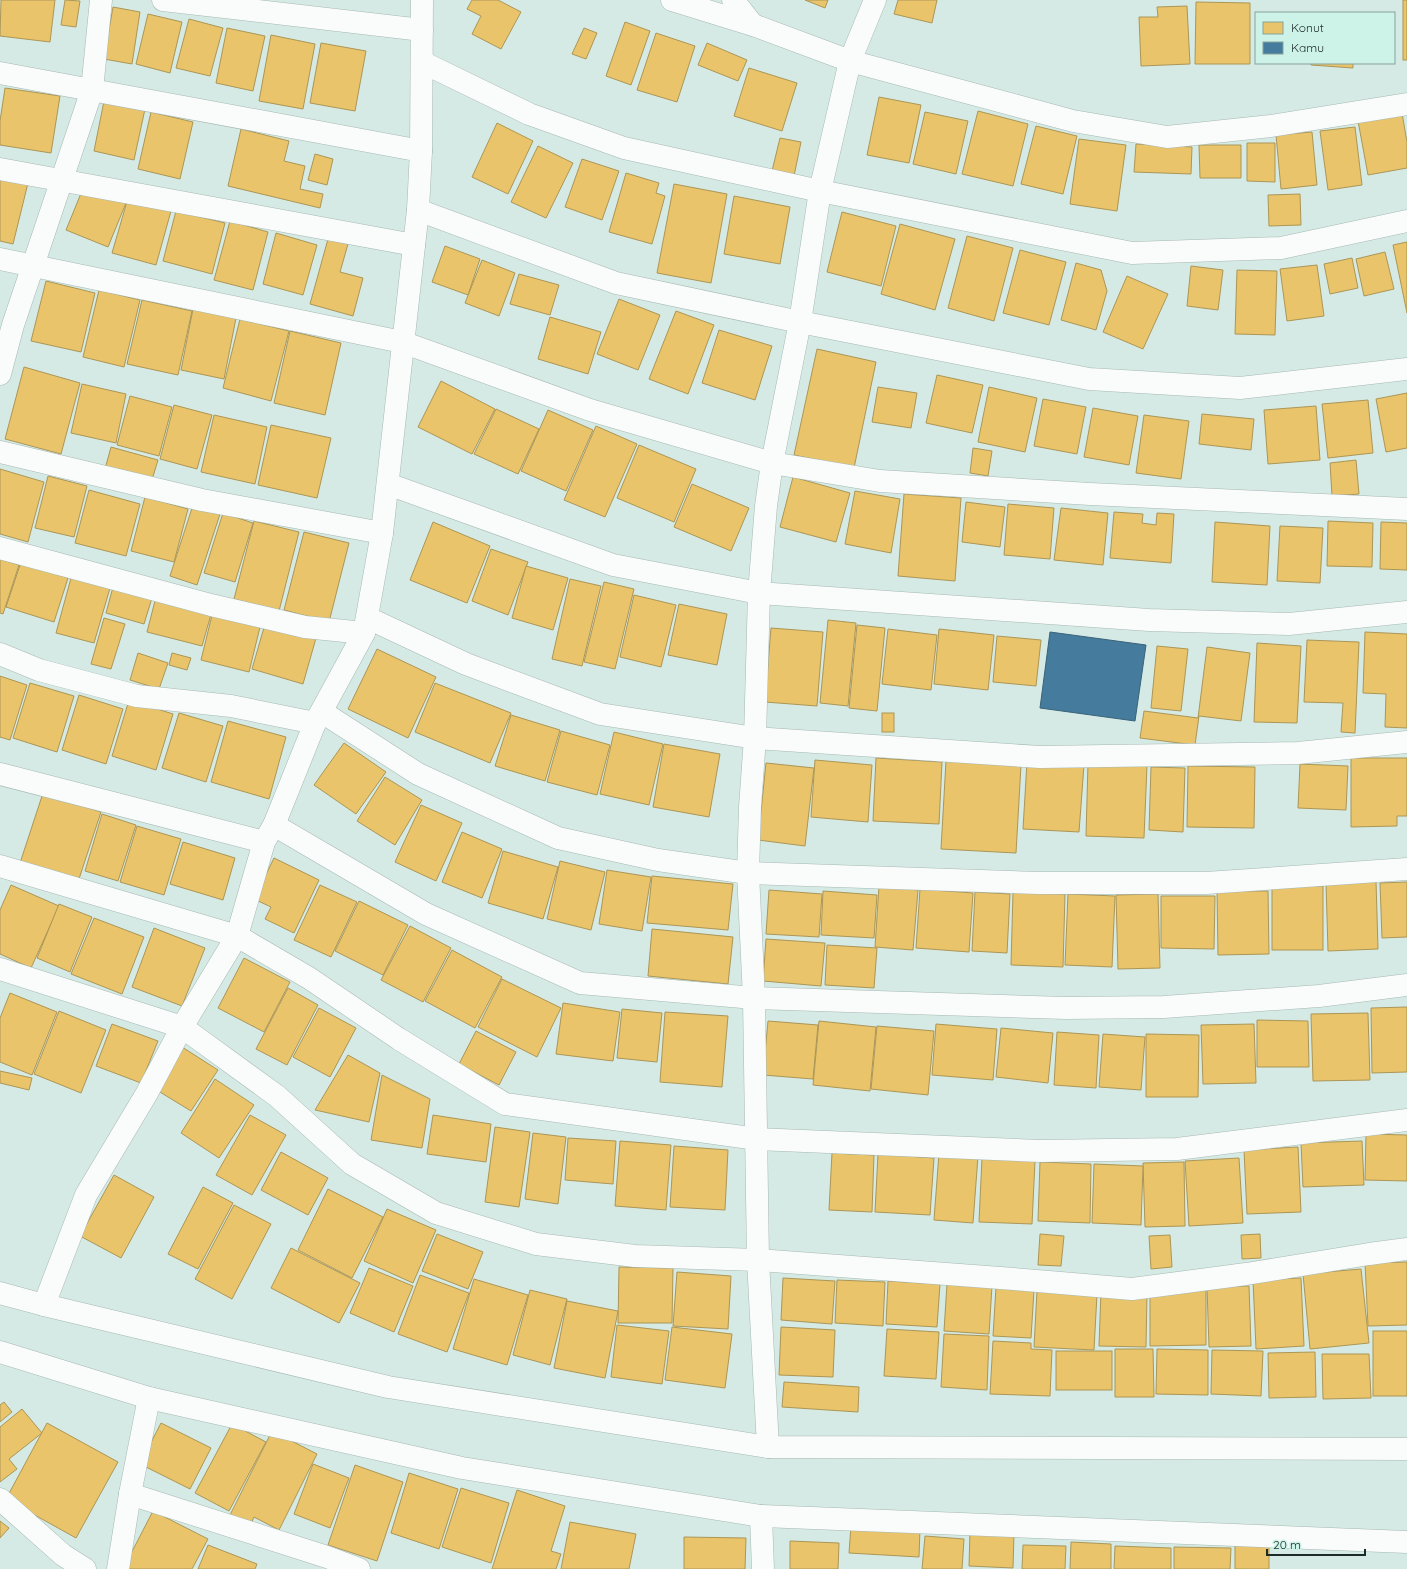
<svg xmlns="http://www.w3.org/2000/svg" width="1407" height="1569" font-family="Quicksand,sans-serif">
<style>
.homes{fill:#e9c46a;stroke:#ac9656}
.public{fill:#457b9d;stroke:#39637a}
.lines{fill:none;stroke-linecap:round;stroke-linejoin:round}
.street-casing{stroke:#a7b8b3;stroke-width:23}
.secondary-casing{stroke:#a7b8b3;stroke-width:23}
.street{stroke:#f9fcfb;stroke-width:22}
.secondary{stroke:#f9fcfb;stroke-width:22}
</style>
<rect width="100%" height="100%" fill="#d5eae4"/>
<g class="homes">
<polygon points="1,0 55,0 50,42 0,36"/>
<polygon points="65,0 80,1 76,27 61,25"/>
<polygon points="472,0 498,0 521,12 501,49 472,34 481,16 467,9"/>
<polygon points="805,0 828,0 825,8"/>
<polygon points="898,0 937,0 932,23 894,14"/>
<rect x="1403" y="0" width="4" height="60"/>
<polygon points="1196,2 1250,3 1250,64 1195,64"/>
<polygon points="1187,6 1190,64 1141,66 1139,17 1158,17 1157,7"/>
<polygon points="113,7 140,12 132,64 104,59"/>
<polygon points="148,14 182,22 170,73 136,64"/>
<polygon points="189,19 223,28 210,76 176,68"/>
<polygon points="625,22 650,31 631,85 606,76"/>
<polygon points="227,28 265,36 253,91 216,83"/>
<polygon points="584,28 597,33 586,59 572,54"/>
<polygon points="656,33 695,46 677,102 637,90"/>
<polygon points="271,35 315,44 303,109 259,101"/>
<polygon points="321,43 366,51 355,111 310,103"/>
<polygon points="707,43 747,60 738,81 698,65"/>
<polygon points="1311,63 1353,63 1353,68 1311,65"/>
<polygon points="749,68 797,83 782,131 734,116"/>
<polygon points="5,88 60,96 51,153 0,145 0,121"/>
<polygon points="879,97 921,105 909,163 867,155"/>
<polygon points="104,101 145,109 134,160 94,151"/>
<polygon points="978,111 1028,124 1013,186 962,174"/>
<polygon points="151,112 193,122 180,179 138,169"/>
<polygon points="925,112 968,121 956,174 913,164"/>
<polygon points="1402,113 1407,142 1407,168 1368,175 1358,121"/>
<polygon points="497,123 533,141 508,194 472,177"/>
<polygon points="1036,126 1077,136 1063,194 1021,184"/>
<polygon points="1355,127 1362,185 1328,190 1320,131"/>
<polygon points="241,129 289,141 284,161 305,166 300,189 323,194 320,208 228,186"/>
<polygon points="1312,132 1317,185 1281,189 1276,135"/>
<polygon points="780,138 801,142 794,176 772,171"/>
<polygon points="1079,139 1126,145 1117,211 1070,204"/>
<polygon points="1247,143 1275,143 1275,182 1247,181"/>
<polygon points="1136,144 1192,147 1191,174 1134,172"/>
<polygon points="1199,145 1241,145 1241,178 1200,178"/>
<polygon points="538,146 573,163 546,218 511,202"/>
<polygon points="315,154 333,159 327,185 308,180"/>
<polygon points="582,159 619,171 602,220 565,207"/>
<polygon points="626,173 659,183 656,193 665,196 652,244 609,232"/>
<polygon points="0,176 28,183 13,244 0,241"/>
<polygon points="674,184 727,194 711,283 657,273"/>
<polygon points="84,186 126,203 108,247 66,230"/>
<polygon points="1300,194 1301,225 1269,226 1268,195"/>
<polygon points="734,196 790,207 780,264 724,254"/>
<polygon points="128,198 171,211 156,265 112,253"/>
<polygon points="176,211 225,223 212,274 163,261"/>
<polygon points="842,212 896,226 881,286 827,272"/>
<polygon points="230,221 268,232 253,290 214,280"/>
<polygon points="900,224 955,239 935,310 881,294"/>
<polygon points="276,233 317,245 303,295 263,284"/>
<polygon points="967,236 1013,248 994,321 948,308"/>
<polygon points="328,239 348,244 340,272 363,278 353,316 310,304"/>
<polygon points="1407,242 1407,313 1393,245"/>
<polygon points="445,246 480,259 468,295 432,282"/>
<polygon points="1020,250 1066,262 1049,325 1003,313"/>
<polygon points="1385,252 1394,289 1364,296 1356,259"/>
<polygon points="1352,258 1358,288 1330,294 1324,264"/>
<polygon points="482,260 515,273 499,316 465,303"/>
<polygon points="1076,263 1101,270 1107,291 1096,330 1061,320"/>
<polygon points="1317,265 1324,316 1287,321 1280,269"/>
<polygon points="1191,266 1223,270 1218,310 1187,306"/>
<polygon points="1237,270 1277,271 1275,335 1235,334"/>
<polygon points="519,274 559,285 550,315 510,304"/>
<polygon points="1127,276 1168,294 1143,349 1103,332"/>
<polygon points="46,281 95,293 81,352 31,341"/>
<polygon points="99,290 140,300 124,367 83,357"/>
<polygon points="619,299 660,315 638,370 597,354"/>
<polygon points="142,300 192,311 178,375 127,364"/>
<polygon points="193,309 236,318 224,379 181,370"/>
<polygon points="676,311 714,325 688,394 649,379"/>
<polygon points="550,317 601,332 588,374 538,359"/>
<polygon points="240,319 289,331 271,401 223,388"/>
<polygon points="719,330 772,346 755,400 702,383"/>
<polygon points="290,331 341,343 325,415 274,403"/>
<polygon points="817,349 876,362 854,468 794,455"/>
<polygon points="24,367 80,383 61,454 5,439"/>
<polygon points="937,375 983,385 972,433 926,423"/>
<polygon points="441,381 495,409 472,454 418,427"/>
<polygon points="82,384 126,394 116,443 71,433"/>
<polygon points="878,387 917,393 911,428 872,422"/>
<polygon points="989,387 1037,398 1025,452 978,442"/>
<polygon points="1407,393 1407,448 1386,452 1376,399"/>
<polygon points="130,396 172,407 159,456 117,445"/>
<polygon points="1043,399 1086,407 1077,454 1034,446"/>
<polygon points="1368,400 1373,453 1328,458 1322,404"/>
<polygon points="174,405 212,415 197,469 160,459"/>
<polygon points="1316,406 1320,460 1268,464 1264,410"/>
<polygon points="1093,408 1138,416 1129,465 1084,457"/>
<polygon points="496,409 539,429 518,474 474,454"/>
<polygon points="548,410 593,430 566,491 521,471"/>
<polygon points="1202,414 1254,419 1251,450 1199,444"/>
<polygon points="214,415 267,427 255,484 201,472"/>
<polygon points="1144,415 1189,421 1181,479 1136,473"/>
<polygon points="271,425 331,438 317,498 258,485"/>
<polygon points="596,426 637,444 605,517 564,500"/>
<polygon points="639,445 696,469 674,522 617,498"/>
<polygon points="111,447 158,460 151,483 105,469"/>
<polygon points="973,448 992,451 988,476 970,473"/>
<polygon points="1356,460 1359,494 1332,496 1330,463"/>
<polygon points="0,469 44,482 28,542 0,534"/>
<polygon points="48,476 87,486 74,537 35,528"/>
<polygon points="793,477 850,493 836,542 780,527"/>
<polygon points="692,484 749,508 731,551 674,527"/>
<polygon points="89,490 140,504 126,556 75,543"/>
<polygon points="855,491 900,499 891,553 845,544"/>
<polygon points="904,494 961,498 955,581 898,576"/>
<polygon points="145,497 188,509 174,562 131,551"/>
<polygon points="966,502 1005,507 1000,547 962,542"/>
<polygon points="1008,504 1054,508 1050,559 1004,555"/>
<polygon points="193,505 220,514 197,585 170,576"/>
<polygon points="1061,508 1108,513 1103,565 1054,560"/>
<polygon points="1114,512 1143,514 1142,523 1156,525 1157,513 1174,514 1171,563 1110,558"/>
<polygon points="223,513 253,523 235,582 204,573"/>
<polygon points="254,521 299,532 279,611 234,599"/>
<polygon points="1328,521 1373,523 1372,567 1327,566"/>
<polygon points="433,522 490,546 467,603 410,580"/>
<polygon points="1215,522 1270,526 1267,585 1212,582"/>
<polygon points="1381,522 1407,523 1407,570 1380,569"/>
<polygon points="1280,526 1323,528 1320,583 1277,581"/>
<polygon points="304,532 349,543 329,622 284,610"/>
<polygon points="491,549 528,562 508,615 472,601"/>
<polygon points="0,559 19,565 3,614 0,613"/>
<polygon points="21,562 68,578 54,622 6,607"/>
<polygon points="526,566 568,578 553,630 512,618"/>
<polygon points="71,578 110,588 94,643 56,633"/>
<polygon points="570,579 601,586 582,666 552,659"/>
<polygon points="604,582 634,589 615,669 584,662"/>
<polygon points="113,587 152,598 144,624 106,613"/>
<polygon points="634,595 676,605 661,667 620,657"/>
<polygon points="156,597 212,611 202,646 147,632"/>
<polygon points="679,604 727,614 717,665 668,655"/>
<polygon points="213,611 261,623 249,672 201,660"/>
<polygon points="104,618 125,624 111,669 91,664"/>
<polygon points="828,620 856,623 848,706 820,703"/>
<polygon points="265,624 316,638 303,684 252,669"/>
<polygon points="857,625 885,628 877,711 849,708"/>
<polygon points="771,628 823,632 817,706 765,702"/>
<polygon points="888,629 937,635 931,690 882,684"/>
<polygon points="939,629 994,635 988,690 934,684"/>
<polygon points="1365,632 1407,634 1407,728 1385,727 1386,694 1363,693"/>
<polygon points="997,636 1041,640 1036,686 993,682"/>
<polygon points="1307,640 1359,642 1355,733 1341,732 1343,703 1304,702"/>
<polygon points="1257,643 1301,646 1297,723 1254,722"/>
<polygon points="1157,646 1188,649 1181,711 1151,708"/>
<polygon points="1207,647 1250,653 1241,721 1199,716 1195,745 1140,738 1144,711 1198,718"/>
<polygon points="377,649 436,677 408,738 348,709"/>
<polygon points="138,653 168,663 159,689 130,680"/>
<polygon points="172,653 191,658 187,670 169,665"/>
<polygon points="0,676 27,685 10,740 0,737"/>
<polygon points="30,683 74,696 57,752 13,738"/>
<polygon points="435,683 511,713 490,763 415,732"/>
<polygon points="79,695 123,709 106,764 62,750"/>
<polygon points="129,700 173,714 156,770 112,756"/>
<polygon points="179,713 223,726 206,782 162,768"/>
<rect x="882" y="713" width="12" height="19"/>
<polygon points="511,715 560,730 545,781 495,766"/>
<polygon points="228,721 286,737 269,799 211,782"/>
<polygon points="561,731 610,745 597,795 547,782"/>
<polygon points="614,732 663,744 649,805 600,794"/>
<polygon points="344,743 386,772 356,814 314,785"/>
<polygon points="664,744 720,754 709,817 653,807"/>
<polygon points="876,758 942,762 939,824 873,821"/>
<polygon points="1351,758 1407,758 1407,816 1397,816 1397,826 1351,827"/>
<polygon points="815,760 872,765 868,822 811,817"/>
<polygon points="946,761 1021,765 1016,853 941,849"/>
<polygon points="1027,762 1084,765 1079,832 1023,829"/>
<polygon points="766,763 814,768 805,846 758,840"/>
<polygon points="1088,763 1147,765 1144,838 1086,836"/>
<polygon points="1300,764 1348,766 1346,810 1298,808"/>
<polygon points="1188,766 1255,767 1254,828 1187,827"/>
<polygon points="1151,767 1185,768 1183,832 1149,830"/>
<polygon points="385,777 422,800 395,845 357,821"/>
<polygon points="43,793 101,812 78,882 20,863"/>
<polygon points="421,805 462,823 436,881 395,862"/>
<polygon points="102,814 136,825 118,881 85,871"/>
<polygon points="137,826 181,839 164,895 120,882"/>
<polygon points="462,832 502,849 482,898 442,882"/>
<polygon points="183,842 235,858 223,900 170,884"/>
<polygon points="503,851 558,867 543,919 488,903"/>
<polygon points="274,858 319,880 294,933 265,919 271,907 254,899"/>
<polygon points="560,861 605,872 591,930 547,919"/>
<polygon points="607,870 651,877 642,931 599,924"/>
<polygon points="652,876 733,884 728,930 647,923"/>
<polygon points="1376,881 1378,949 1328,951 1326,883"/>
<polygon points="1407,882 1407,937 1382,938 1380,883"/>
<polygon points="11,885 59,906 31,968 0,954 0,910"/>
<polygon points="320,885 357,902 331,957 294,940"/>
<polygon points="879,886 918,890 913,950 875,947"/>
<rect x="1272" y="886" width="51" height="64"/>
<polygon points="920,889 973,893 969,952 916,948"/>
<polygon points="769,890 822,894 819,937 766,934"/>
<polygon points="823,891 877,895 874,938 821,935"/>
<polygon points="1217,891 1268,891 1269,954 1218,955"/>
<polygon points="975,892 1010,894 1007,953 972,951"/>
<polygon points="1013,892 1065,894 1063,967 1011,965"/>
<polygon points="1068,894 1115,896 1112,967 1065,965"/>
<polygon points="1158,894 1160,968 1118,969 1116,895"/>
<polygon points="1161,896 1215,896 1214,949 1161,948"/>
<polygon points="359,901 408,925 383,975 335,951"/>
<polygon points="59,904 92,917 70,972 37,958"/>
<polygon points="94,918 144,937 122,994 71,974"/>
<polygon points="410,926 451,948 423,1002 381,980"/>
<polygon points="154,928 205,948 182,1006 132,987"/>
<polygon points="652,929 733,937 728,984 648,976"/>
<polygon points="766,939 825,943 821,986 763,981"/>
<polygon points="827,945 877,948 874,988 825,985"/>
<polygon points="452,950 502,977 475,1028 425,1001"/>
<polygon points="244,958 290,982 264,1032 218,1008"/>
<polygon points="502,979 561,1008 537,1057 478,1027"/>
<polygon points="288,988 318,1005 287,1065 256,1049"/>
<polygon points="10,993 57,1012 32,1075 0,1062 0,1018"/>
<polygon points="563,1003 620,1012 613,1061 556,1054"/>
<polygon points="1407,1007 1407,1072 1372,1073 1371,1008"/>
<polygon points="319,1008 356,1028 330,1077 293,1057"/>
<polygon points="622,1009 662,1013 657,1062 617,1058"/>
<polygon points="59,1011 106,1030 81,1093 34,1074"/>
<polygon points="665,1012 728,1016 722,1087 660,1082"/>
<polygon points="1368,1013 1370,1080 1313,1081 1311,1014"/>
<polygon points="1257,1020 1308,1021 1309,1067 1257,1067"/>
<polygon points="768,1021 818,1025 813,1079 763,1075"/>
<polygon points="819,1021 876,1027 870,1091 813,1085"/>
<polygon points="112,1024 158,1041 141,1083 96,1066"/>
<polygon points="936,1024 997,1029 993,1080 932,1075"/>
<polygon points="1254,1024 1256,1083 1203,1084 1201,1025"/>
<polygon points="877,1026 934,1031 928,1095 871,1089"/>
<polygon points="1001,1028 1053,1033 1048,1083 996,1077"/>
<polygon points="476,1031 516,1052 499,1085 459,1064"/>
<polygon points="1057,1032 1099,1035 1096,1088 1054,1085"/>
<polygon points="1103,1034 1145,1037 1141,1090 1099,1087"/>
<polygon points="1146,1034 1199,1035 1198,1097 1146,1097"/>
<polygon points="182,1047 218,1070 191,1111 155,1089"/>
<polygon points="348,1055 380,1073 369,1122 315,1110"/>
<polygon points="0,1071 32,1078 29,1090 0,1083"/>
<polygon points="382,1075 430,1099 422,1148 371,1140"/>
<polygon points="215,1079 254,1105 219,1158 181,1133"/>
<polygon points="250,1115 286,1135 252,1195 216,1175"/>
<polygon points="433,1115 491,1124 486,1162 427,1154"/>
<polygon points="495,1127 530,1132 519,1207 485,1202"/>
<polygon points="533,1133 566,1137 558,1204 525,1199"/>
<polygon points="1366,1134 1407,1135 1407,1181 1365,1180"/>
<polygon points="568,1138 616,1141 613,1184 565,1180"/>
<polygon points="620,1141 671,1145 666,1210 615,1206"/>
<polygon points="1362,1141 1364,1185 1303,1187 1301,1143"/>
<polygon points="674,1146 728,1150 725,1210 670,1207"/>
<polygon points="1298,1147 1301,1212 1247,1214 1244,1150"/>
<polygon points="281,1152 328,1178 308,1215 261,1190"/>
<polygon points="832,1153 874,1155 872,1212 829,1210"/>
<polygon points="939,1153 978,1156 973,1223 934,1220"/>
<polygon points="878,1154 934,1158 930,1215 875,1212"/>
<polygon points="982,1158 1035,1161 1032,1224 979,1222"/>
<polygon points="1239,1158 1243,1223 1189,1226 1185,1161"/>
<polygon points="1040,1162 1091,1164 1090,1223 1038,1221"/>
<polygon points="1184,1162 1185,1226 1145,1227 1143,1163"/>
<polygon points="1094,1164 1143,1166 1141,1225 1092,1223"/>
<polygon points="114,1175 154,1197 121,1258 80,1236"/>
<polygon points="203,1187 233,1203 198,1269 168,1254"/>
<polygon points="328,1189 383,1217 352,1278 298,1250"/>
<polygon points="234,1205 271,1224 232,1299 195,1279"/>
<polygon points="387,1209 436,1230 413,1283 364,1261"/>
<polygon points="437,1234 483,1252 468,1289 422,1271"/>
<polygon points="1040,1234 1064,1236 1061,1266 1038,1265"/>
<polygon points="1260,1234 1261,1258 1242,1259 1241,1235"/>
<polygon points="1170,1235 1172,1267 1151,1269 1149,1236"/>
<polygon points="291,1248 360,1283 339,1323 271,1288"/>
<polygon points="1407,1262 1407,1325 1368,1326 1365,1263"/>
<polygon points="619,1267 673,1268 672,1323 618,1323"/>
<polygon points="369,1268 413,1286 394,1332 350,1313"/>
<polygon points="1361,1269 1369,1343 1310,1349 1303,1274"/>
<polygon points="677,1272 731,1276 728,1329 673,1326"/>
<polygon points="420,1275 469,1293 447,1352 398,1334"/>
<polygon points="783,1278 835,1281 832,1324 781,1320"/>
<polygon points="1301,1278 1304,1346 1256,1349 1253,1280"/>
<polygon points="474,1279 528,1295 507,1365 453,1349"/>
<polygon points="837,1280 885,1282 883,1326 835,1323"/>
<polygon points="888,1281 940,1284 937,1327 886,1324"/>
<polygon points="947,1284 992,1286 989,1334 944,1331"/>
<polygon points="1249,1286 1251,1346 1209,1347 1207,1287"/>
<polygon points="996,1287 1034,1290 1031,1338 993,1336"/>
<polygon points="1150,1289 1206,1289 1206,1345 1150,1346"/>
<polygon points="530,1290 567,1299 550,1365 513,1355"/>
<polygon points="1037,1291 1097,1294 1094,1350 1034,1347"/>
<polygon points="1101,1291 1147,1293 1146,1347 1099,1346"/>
<polygon points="567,1301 618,1311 605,1378 554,1368"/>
<polygon points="617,1325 669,1331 662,1384 611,1377"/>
<polygon points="672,1327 732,1334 725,1388 665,1380"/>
<polygon points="781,1327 835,1330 833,1377 779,1375"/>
<polygon points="887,1329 939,1332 936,1379 884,1376"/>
<rect x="1373" y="1331" width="34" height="65"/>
<polygon points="944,1334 989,1336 987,1390 941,1387"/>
<polygon points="993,1341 1031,1343 1031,1349 1052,1350 1050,1396 990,1394"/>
<polygon points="1115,1349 1153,1349 1154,1397 1115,1397"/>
<polygon points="1157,1349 1208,1350 1208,1395 1156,1394"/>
<polygon points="1212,1350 1263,1351 1261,1396 1211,1394"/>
<rect x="1056" y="1351" width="56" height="39"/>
<polygon points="1315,1352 1316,1397 1269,1398 1268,1353"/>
<polygon points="1322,1354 1369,1354 1371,1398 1323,1399"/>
<polygon points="784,1382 859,1387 858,1412 782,1407"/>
<polygon points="4,1402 12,1412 0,1422 0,1405"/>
<polygon points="22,1409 42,1433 9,1459 17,1469 0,1482 0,1427"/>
<polygon points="47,1423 118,1462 76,1538 6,1499"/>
<polygon points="161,1423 211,1448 190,1489 140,1464"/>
<polygon points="232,1424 266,1442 229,1511 195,1493"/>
<polygon points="272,1431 317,1454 279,1530 254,1517 250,1526 230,1515"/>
<polygon points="313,1464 349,1478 330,1528 294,1514"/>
<polygon points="355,1465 403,1482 377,1561 328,1545"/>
<polygon points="409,1473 458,1489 439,1549 391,1533"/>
<polygon points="461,1488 509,1503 491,1563 442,1547"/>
<polygon points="517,1490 565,1506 551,1551 561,1554 556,1569 492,1569"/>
<polygon points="153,1511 208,1539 192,1569 127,1569 124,1567"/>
<polygon points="0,1521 9,1528 0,1538"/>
<polygon points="570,1522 636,1534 629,1569 561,1569"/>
<polygon points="851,1526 920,1529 919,1557 849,1553"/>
<polygon points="970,1531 1014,1533 1013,1568 969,1566"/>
<polygon points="925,1536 964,1539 962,1569 922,1569"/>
<polygon points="684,1537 746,1538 745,1569 684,1569"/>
<polygon points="790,1541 839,1543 838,1569 790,1569"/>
<polygon points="1071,1542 1111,1544 1111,1569 1070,1569"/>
<polygon points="1235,1544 1269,1545 1269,1569 1235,1569"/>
<polygon points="208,1545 257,1564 255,1569 198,1569"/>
<polygon points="1023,1545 1066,1546 1065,1569 1022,1569"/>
<polygon points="1115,1546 1171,1548 1171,1569 1114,1569"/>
<polygon points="1174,1547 1231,1548 1230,1569 1174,1569"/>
</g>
<polygon class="public" points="1050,632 1146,645 1135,721 1040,708"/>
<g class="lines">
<defs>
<g id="street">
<polyline points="163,0 422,30"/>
<polyline points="672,0 753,25 850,61 1073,121 1167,137 1271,126 1407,104"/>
<polyline points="733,0 753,25"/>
<polyline points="422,62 529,114 624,148 820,191 1132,253 1281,248 1407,221"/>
<polyline points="0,73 421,151"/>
<polyline points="0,169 414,245"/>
<polyline points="418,210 616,283 800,322 1089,379 1240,388 1407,369"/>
<polyline points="0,259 402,342 590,410 772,463 880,481 1090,494 1407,509"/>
<polyline points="0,374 13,325 92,90 101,0"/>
<polyline points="0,452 202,500 382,533"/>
<polyline points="388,484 613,565 759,593 1149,620 1289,624 1407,612"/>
<polyline points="0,548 211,605 305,627 364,633"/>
<polyline points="368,618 466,664 600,714 755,738 1040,757 1298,753 1407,742"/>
<polyline points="0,654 39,670 137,696 231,706 315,723"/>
<polyline points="322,712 418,774 558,838 658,860 748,873 1038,883 1206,883 1407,869"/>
<polyline points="0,774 264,842"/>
<polyline points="274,825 426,914 580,983 754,998 1066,1008 1164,1007 1319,996 1407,985"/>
<polyline points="0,866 237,936 309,978 399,1039 505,1104 757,1139 1040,1151 1177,1149 1407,1120"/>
<polyline points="0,969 182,1027 277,1096 352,1164 436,1213 536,1244 635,1256 758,1260 1014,1279 1132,1289 1246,1274 1369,1254 1407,1249"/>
<polyline points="44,1305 86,1195 147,1093 182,1027 237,936 264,842 274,825 315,723 364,633 382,533 418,210 421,151 422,0"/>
<polyline points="768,1447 758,1260 754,998 748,873 750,807 755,738 759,593 766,506 772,463 800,322 820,191 850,61 875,0"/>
<polyline points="130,1494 327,1557 359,1569"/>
<polyline points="0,1499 63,1555 85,1569"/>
<polyline points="118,1569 130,1494 149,1398"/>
</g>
<g id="secondary">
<polyline points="0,1293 44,1305 388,1387 768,1447 1407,1449"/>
<polyline points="0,1352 149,1398 462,1468 761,1516 1407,1542"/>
<polyline points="761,1516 763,1569"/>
</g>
</defs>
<use href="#street" class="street-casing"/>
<use href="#secondary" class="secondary-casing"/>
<use href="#street" class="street"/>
<use href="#secondary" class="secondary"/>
</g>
<rect x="1255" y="12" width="140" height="52" fill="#cdf2e8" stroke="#87a29b"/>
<rect x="1263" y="22" width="20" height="12" fill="#e9c46a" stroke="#87a29b"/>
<text x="1291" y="32" font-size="12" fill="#1d2b27">Konut</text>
<rect x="1263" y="42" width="20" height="12" fill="#457b9d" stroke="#87a29b"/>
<text x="1291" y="52" font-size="12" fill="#1d2b27">Kamu</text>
<path d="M1267 1549v6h98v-6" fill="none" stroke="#1d2b27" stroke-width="2"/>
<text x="1273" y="1549" font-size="12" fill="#1d2b27" stroke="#cdf2e8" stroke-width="3" paint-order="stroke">20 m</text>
</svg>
